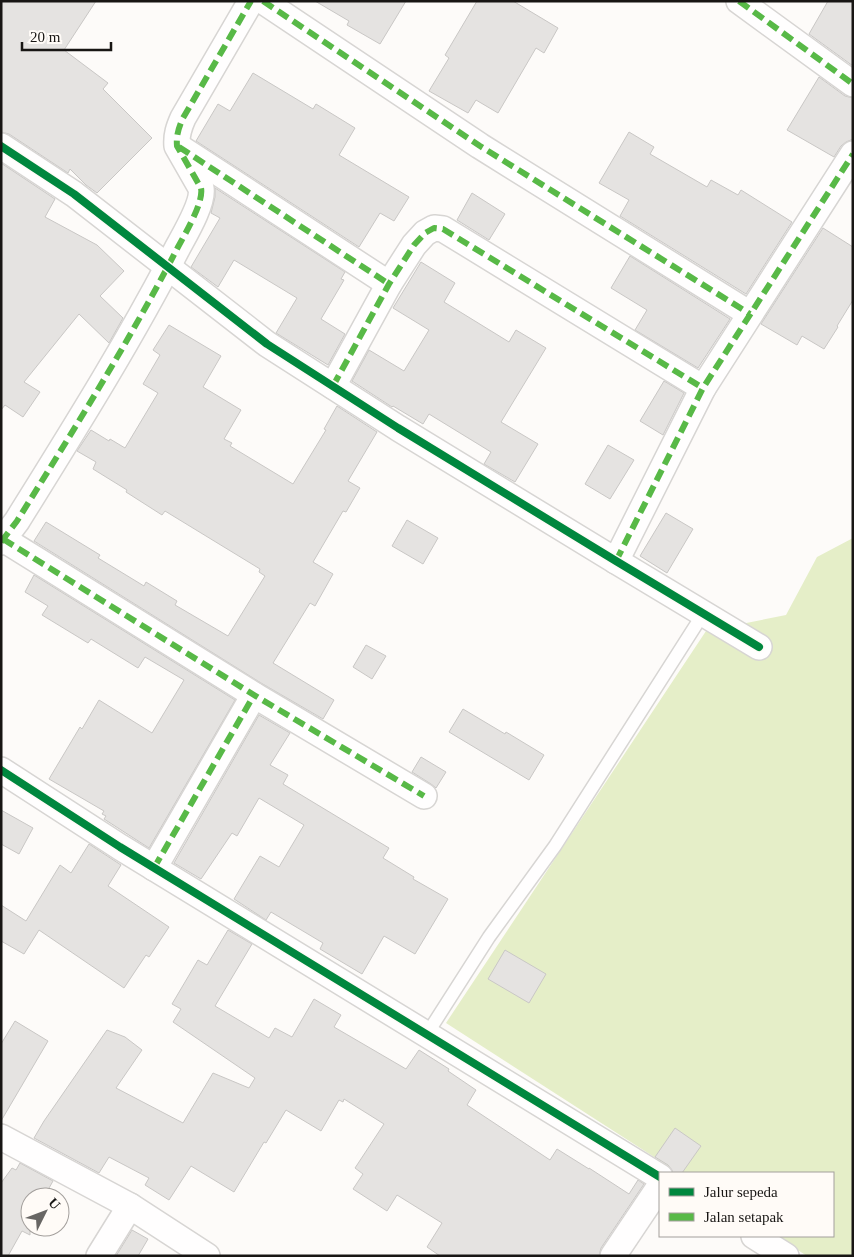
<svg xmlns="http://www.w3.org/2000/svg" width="854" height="1257" font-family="Georgia,serif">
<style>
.green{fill:#e5eec8}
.building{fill:#e5e3e1;stroke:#c9c7c5}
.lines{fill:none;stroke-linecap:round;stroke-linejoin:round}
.lane-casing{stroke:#d7d5d3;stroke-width:15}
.street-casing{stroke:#d7d5d3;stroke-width:28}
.lane{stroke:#fffefe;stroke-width:12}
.street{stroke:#fffefe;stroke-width:25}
.quiet{stroke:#58b947;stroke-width:6;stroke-dasharray:12 6;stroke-linecap:butt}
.cycleway-casing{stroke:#fffbf7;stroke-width:11}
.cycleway{stroke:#00873e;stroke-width:8}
</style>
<rect width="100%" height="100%" fill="#fdfbf9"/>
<polygon class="green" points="853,538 853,1256 807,1256 776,1236 833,1236 833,1173 679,1173 446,1023 706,631 786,615 817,557"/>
<g class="building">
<polygon points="1,1 96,1 64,50 108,83 103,89 152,138 97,193 86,185 70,169 68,173 9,134 1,132"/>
<polygon points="315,1 406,1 380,44 347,25 349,21"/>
<polygon points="477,1 513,1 558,28 544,53 536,48 498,113 476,100 468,113 429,91 449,58 445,55"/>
<polygon points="828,1 853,1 853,66 809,34"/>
<polygon points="253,73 313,109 316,104 355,128 339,155 409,197 394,221 380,213 359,247 196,141 218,104 230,111"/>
<polygon points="819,77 845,96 853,98 853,139 846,142 841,146 834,157 787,130"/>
<polygon points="629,132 654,147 650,154 707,187 711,180 738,195 741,190 792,222 746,294 620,216 629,200 599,183"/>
<polygon points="1,163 55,199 45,217 97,245 124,271 100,296 123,318 109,343 79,314 24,382 40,392 23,417 5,405 1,410"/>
<polygon points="215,188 345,272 341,279 344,280 321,319 345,334 328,365 276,333 297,298 234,260 218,287 191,267 220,218 211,213 215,197"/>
<polygon points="472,193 505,214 489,240 457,220"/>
<polygon points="823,228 853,247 853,300 837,326 838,327 824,349 802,336 797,345 761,324"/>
<polygon points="630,256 730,319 698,368 635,330 647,310 611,288"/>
<polygon points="421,262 455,283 444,302 509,342 516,330 546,348 501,422 538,444 515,482 484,464 491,452 429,414 423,424 393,406 392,407 352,381 369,350 404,371 429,330 393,308"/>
<polygon points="169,325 221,356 203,387 241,410 224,439 232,443 230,446 293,484 326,430 324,429 337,406 377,432 348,481 360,488 346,512 343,511 313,562 333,574 315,606 310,603 273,663 334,700 323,719 261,683 34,541 46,522 100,555 98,558 144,586 146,582 177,601 175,605 228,636 265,576 259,572 260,569 165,511 162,515 126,492 127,490 93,469 96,462 77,451 91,430 109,441 110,439 125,448 158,393 143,384 160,355 153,350"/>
<polygon points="664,381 684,393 663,435 640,421"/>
<polygon points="608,445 634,460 610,499 585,484"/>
<polygon points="666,513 693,529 667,573 640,556"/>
<polygon points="407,520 438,538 423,564 392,546"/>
<polygon points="34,575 235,700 149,848 104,819 106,816 102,814 104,811 49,779 80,727 82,729 99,700 152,733 184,680 145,657 138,668 91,639 88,643 42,615 48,606 25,592"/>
<polygon points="366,645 386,656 372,679 353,667"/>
<polygon points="463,709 505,734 506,732 544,755 529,780 449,732"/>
<polygon points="259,715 290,733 270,765 288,775 283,784 389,848 383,858 414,877 413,879 448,899 415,954 384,936 362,974 320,949 323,943 271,912 266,920 234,899 260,856 279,867 304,825 259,798 237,836 232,833 201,879 174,863"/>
<polygon points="421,757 446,772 436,788 431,784 412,772"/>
<polygon points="1,810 33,828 19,854 1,844"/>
<polygon points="89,844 121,865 108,886 169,927 149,957 146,955 124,988 39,930 24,954 1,941 1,905 26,921 60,865 71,873"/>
<polygon points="228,930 252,944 215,1006 269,1038 275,1028 292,1037 314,999 341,1015 334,1027 406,1069 419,1050 449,1069 448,1071 476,1090 467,1105 550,1160 557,1149 589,1169 589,1168 629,1194 638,1180 644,1184 601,1248 599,1256 440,1256 427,1247 442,1223 397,1195 387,1211 353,1189 363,1174 355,1168 384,1124 344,1099 343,1102 339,1100 321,1131 286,1110 266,1143 264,1142 234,1192 191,1166 169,1200 145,1185 149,1178 109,1157 99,1173 34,1138 44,1121 107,1030 125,1037 142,1050 116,1088 183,1123 213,1073 249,1088 255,1078 173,1022 181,1009 172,1004 198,960 207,965"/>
<polygon points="505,950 546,974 529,1003 488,979"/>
<polygon points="15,1021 48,1041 1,1121 1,1044"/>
<polygon points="675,1128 701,1146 682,1173 673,1173 672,1170 668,1165 655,1157"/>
<polygon points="20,1163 53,1181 44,1197 30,1197 30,1235 22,1231 8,1256 1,1256 1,1183 12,1168 16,1170"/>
<polygon points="132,1230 148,1239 138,1256 116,1256"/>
</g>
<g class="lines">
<defs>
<polyline id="lane" points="427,1034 489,937 555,846 703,614"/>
<g id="street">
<polyline points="263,1 480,146 750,314"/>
<polyline points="739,1 853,84"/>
<polyline points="1,146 74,194 267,344 398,428 616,561 759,647"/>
<polyline points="182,149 389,284"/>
<polyline points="333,386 389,284 414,245 425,233 434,228 443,229 703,388"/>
<polyline points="3,539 254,695 424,796"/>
<path d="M 1,542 L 17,521 C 73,431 129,342 178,247 C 185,234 204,202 201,188 L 177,146 C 176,135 179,127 183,118 L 251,1"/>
<polyline points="616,561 703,388 853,154"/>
<polyline points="1,770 120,847 660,1177"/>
<polyline points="154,868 254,695"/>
<polyline points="1,1137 130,1206 207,1256"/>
<polyline points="754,1236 786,1256"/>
<polyline points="99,1256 130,1206"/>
<polyline points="613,1256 660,1186"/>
</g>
</defs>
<use href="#lane" class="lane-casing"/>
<use href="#street" class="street-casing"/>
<use href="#lane" class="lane"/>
<use href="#street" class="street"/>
<g class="quiet">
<polyline points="263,1 480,146 750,314"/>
<polyline points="739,1 853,84"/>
<polyline points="179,147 389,284"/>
<polyline points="333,386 389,284 414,245 425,233 434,228 443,229 703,388"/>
<polyline points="3,539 254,695 424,796"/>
<path d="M 1,542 L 17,521 C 73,431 129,342 178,247 C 185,234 204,202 201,188 L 177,146 C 176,135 179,127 183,118 L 251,1"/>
<polyline points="616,561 703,388 853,154"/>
<polyline points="154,868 254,695"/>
</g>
<defs>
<g id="cycleway">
<polyline points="1,146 74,194 267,344 398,428 616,561 759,647"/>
<polyline points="1,770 120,847 660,1177"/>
</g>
</defs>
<use href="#cycleway" class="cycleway-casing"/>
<use href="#cycleway" class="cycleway"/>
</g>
<rect width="854" height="1257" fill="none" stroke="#181614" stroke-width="5"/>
<rect x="659" y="1172" width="175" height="65" fill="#fffbf7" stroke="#a39f9c"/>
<rect x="669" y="1188" width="25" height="8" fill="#00873e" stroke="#a39f9c"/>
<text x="704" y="1197" font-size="15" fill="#181614">Jalur sepeda</text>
<rect x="669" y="1213" width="25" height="8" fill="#58b947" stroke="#a39f9c"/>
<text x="704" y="1222" font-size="15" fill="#181614">Jalan setapak</text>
<g transform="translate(45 1212) rotate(48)"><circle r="24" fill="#fffbf7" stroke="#a39f9c"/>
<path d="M0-4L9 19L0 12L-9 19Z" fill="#686664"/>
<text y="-8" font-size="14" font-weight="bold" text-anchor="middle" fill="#181614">U</text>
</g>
<path d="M22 42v8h89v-8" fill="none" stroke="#181614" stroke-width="2.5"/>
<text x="30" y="42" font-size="15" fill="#181614" stroke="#fffbf7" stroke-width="4" paint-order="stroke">20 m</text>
</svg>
